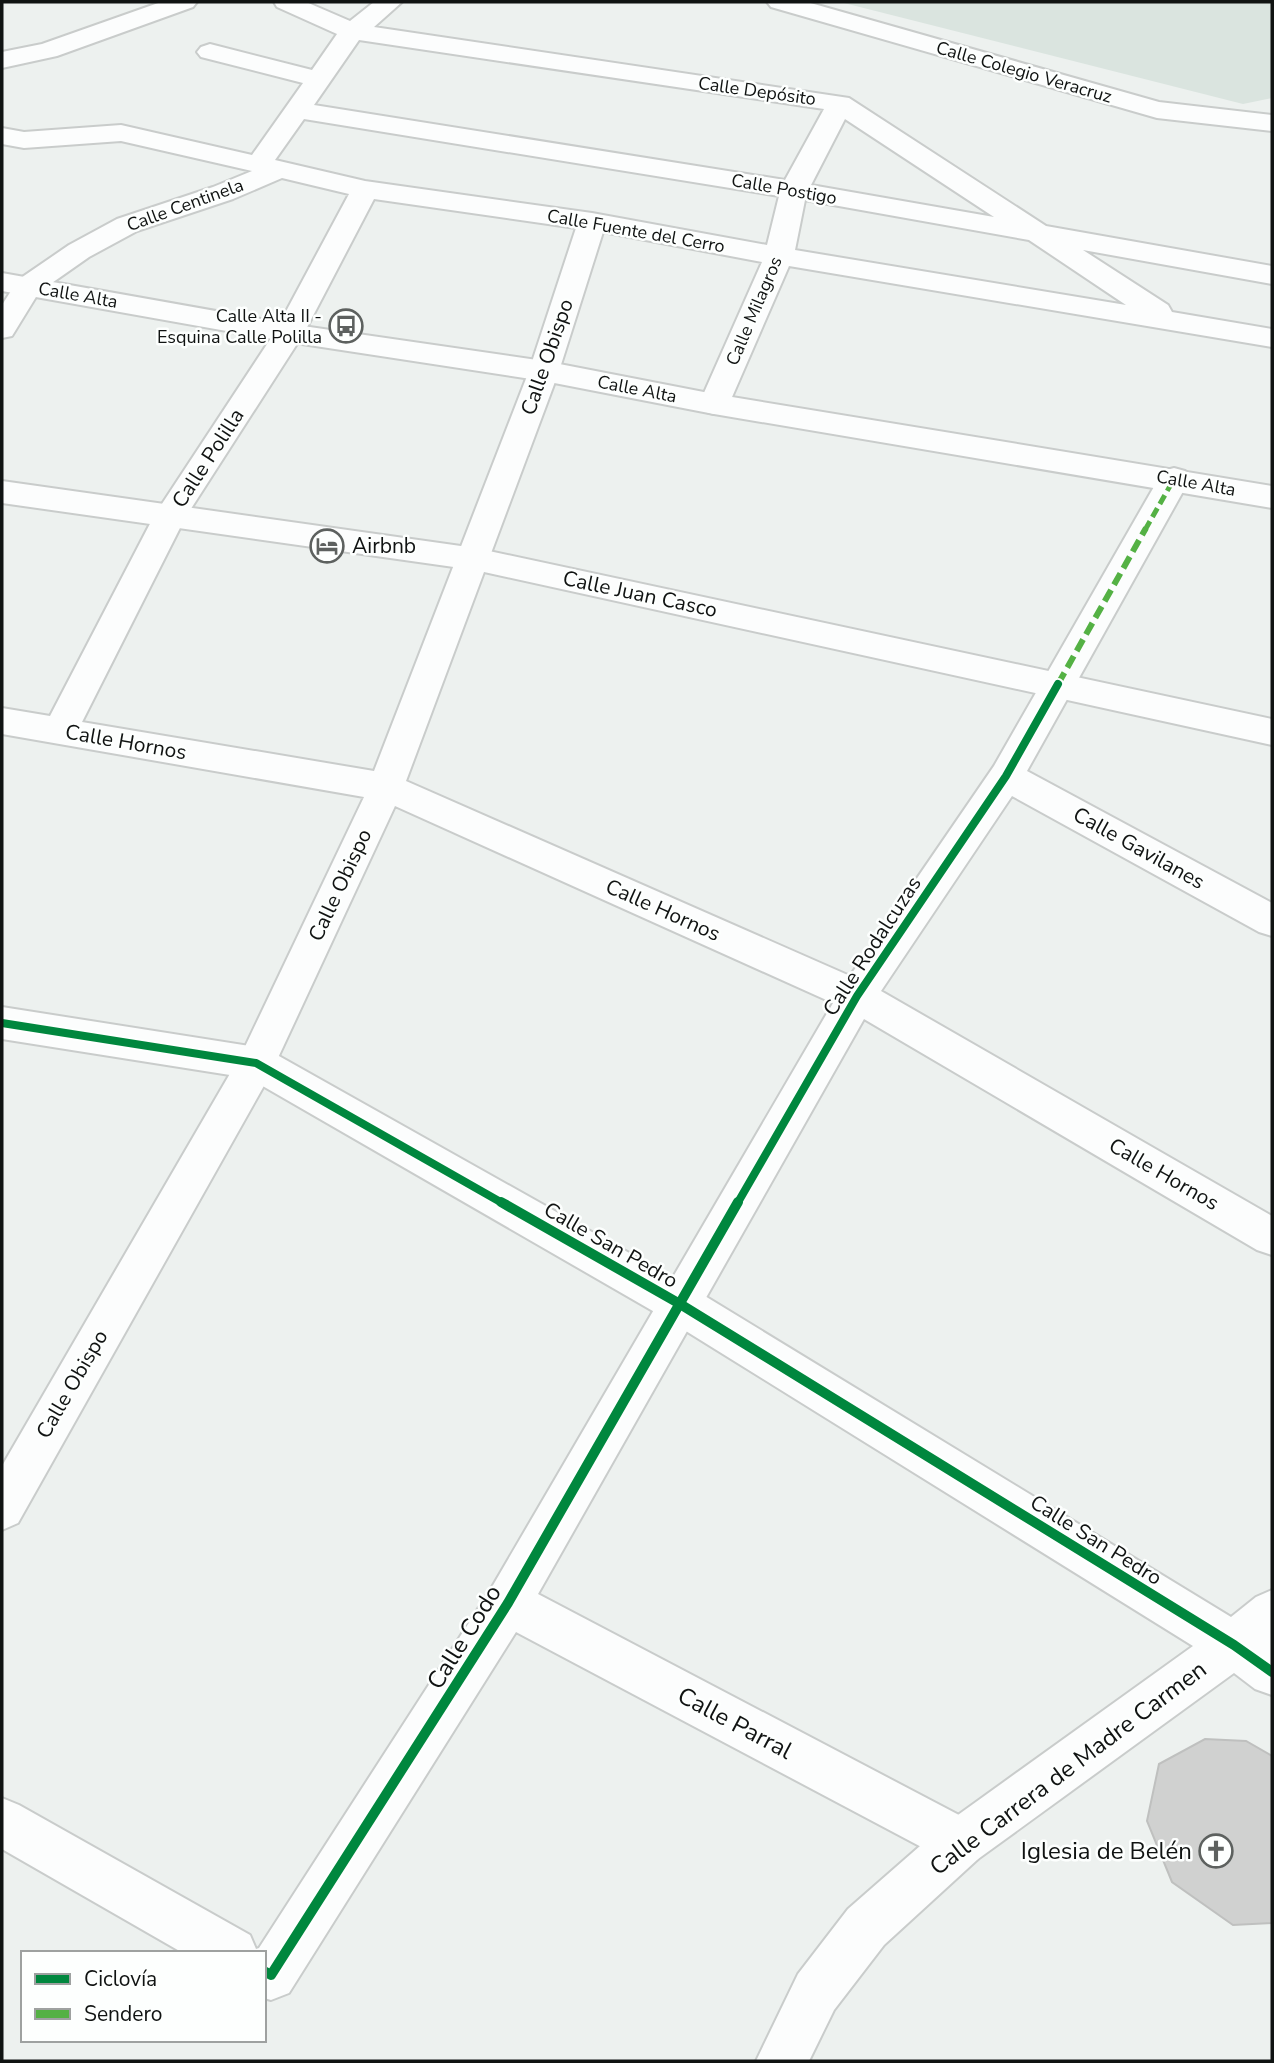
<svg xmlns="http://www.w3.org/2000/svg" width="1274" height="2063" font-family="'Nunito Sans',sans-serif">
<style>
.built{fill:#dae4df}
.building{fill:#d0d1d0;stroke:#bfc0bf;stroke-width:2}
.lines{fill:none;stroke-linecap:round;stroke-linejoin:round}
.street-casing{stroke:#c9cccb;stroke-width:4}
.secondary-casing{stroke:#c9cccb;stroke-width:4}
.street{fill:#fcfdfd;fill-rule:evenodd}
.secondary{fill:#fcfdfd;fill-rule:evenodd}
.quiet-far1{stroke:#54b144;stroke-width:5;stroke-dasharray:10 5;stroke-linecap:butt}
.quiet{stroke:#54b144;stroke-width:6;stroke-dasharray:13 6;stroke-linecap:butt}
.cycleway-far1-casing{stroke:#fdfffe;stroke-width:12}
.cycleway-casing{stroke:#fdfffe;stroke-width:15}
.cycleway-far1{stroke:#00873e;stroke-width:8}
.cycleway{stroke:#00873e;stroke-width:10}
.labels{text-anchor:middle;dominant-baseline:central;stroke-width:5;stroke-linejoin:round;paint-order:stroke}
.far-street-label{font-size:18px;fill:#101312;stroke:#fdfffe}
.far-poi-label{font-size:18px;fill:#101312;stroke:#fdfffe;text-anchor:end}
.street-label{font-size:21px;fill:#101312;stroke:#fdfffe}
.poi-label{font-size:21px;fill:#101312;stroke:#fdfffe;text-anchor:start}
.near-street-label{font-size:24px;fill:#101312;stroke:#fdfffe}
.near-poi-label{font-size:24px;fill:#101312;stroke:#fdfffe;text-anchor:end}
</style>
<rect width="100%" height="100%" fill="#edf1ef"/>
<polygon class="built" points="840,2 1272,2 1272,98 1243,104"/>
<polygon class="building" points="1205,1739 1246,1741 1272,1756 1272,1923 1233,1925 1172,1882 1147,1821 1159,1764"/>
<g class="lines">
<defs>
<g id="street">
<polygon points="161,2 197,2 193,7 57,56 2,68 2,52 42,44"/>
<path d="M 274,2 L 306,2 L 350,21 L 374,2 L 402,2 L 374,27 L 849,98 L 1046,226 L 1272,266 L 1272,284 L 1083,250 L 1168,305 L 1172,312 L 1272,329 L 1272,347 L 789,266 L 729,404 L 725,411 L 714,414 L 703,411 L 699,404 L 762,262 L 603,232 L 559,371 L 406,781 L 850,976 L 994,766 L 1163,471 L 1174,468 L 1185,471 L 1190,479 L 1027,771 L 1272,903 L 1272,936 L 1259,932 L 1012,796 L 881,991 L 1272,1216 L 1272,1255 L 1257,1250 L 864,1019 L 538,1594 L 978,1825 L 986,1842 L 978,1859 L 961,1867 L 944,1859 L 516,1632 L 289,1993 L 271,2000 L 264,1998 L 264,1953 L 183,1953 L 2,1849 L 2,1798 L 19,1805 L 250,1935 L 256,1949 L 259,1948 L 492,1587 L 833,1003 L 395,806 L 270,1075 L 18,1523 L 2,1530 L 2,1466 L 242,1053 L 364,797 L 2,734 L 2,708 L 50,716 L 154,516 L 275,332 L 349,194 L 282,178 L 233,199 L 137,231 L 89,257 L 39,292 L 12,336 L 2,338 L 2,305 L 18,280 L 69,245 L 117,219 L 213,187 L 252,171 L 121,141 L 24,148 L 2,144 L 2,128 L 24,132 L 121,125 L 252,155 L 303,83 L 201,57 L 197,52 L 201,47 L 210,44 L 312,70 L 337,34 L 277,7 ZM 359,40 L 824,109 L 785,180 L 314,105 ZM 304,119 L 779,196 L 767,245 L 592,213 L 365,181 L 275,160 ZM 845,119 L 994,217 L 811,185 ZM 374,199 L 576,228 L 529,371 L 374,771 L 82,722 L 185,518 L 304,333 ZM 805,200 L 1029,240 L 1126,305 L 795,250 Z"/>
<polygon points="767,2 807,2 1159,102 1272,115 1272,131 1157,118 771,7"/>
</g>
<g id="secondary">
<polygon points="2,273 289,324 544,361 714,394 1272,486 1272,508 714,414 544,381 289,342 2,291"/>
<polygon points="2,481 475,548 1272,719 1272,745 475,570 2,503"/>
<polygon points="2,1007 256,1047 270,1051 695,1290 1231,1617 1256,1597 1272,1590 1272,1695 1255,1689 1234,1673 978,1859 884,1945 834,2010 809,2061 756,2061 798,1974 848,1909 944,1825 1193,1646 665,1318 249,1078 2,1039"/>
</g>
</defs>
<use href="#street" class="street-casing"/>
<use href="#secondary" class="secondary-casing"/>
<use href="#street" class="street"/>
<use href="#secondary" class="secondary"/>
<polyline class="quiet-far1" points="1145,530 1174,479"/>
<polyline class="quiet" points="1058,684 1146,528"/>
<defs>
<g id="cycleway-far1">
<polyline points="2,1023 256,1063 504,1204"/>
<polyline points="737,1204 857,996 1006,776 1058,684"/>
</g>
<g id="cycleway">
<polyline points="501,1202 680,1304 1234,1645 1272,1672"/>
<polyline points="264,1971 271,1975 508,1603 738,1202"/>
</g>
</defs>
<use href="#cycleway-far1" class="cycleway-far1-casing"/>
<use href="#cycleway" class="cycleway-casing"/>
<use href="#cycleway-far1" class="cycleway-far1"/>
<use href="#cycleway" class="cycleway"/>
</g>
<defs>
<symbol id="bus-ring" viewBox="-11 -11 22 22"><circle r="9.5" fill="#fdfffe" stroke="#5d615f" stroke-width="1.5"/><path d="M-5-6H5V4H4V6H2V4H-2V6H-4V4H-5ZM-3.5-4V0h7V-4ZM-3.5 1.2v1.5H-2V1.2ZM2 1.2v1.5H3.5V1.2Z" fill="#5d615f"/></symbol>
<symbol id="hotel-ring" viewBox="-11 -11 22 22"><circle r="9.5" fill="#fdfffe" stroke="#5d615f" stroke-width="1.5"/><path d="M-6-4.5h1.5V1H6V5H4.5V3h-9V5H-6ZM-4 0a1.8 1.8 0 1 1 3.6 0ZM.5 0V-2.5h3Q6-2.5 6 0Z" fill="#5d615f"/></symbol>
<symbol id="church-ring" viewBox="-11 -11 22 22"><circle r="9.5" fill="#fdfffe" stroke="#5d615f" stroke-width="1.5"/><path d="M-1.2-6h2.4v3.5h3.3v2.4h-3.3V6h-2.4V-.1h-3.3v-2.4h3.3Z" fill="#5d615f"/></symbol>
</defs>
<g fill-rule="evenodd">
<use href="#bus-ring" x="327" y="307" width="38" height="38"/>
<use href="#hotel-ring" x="308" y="527" width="38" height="38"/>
<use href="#church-ring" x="1197" y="1832" width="38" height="38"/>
</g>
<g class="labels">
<g class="far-street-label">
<text transform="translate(1024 72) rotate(16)">Calle Colegio Veracruz</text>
<text transform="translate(757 91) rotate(8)">Calle Depósito</text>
<text transform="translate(784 189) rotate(10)">Calle Postigo</text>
<text transform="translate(185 205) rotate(-20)">Calle Centinela</text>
<text transform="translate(636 231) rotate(10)">Calle Fuente del Cerro</text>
<text transform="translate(78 295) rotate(10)">Calle Alta</text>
<text transform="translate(754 311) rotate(-67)">Calle Milagros</text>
<text transform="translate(637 389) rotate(11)">Calle Alta</text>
<text transform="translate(1196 483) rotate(10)">Calle Alta</text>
</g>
<g class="far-poi-label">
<text x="322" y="316">Calle Alta II -<tspan x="322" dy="21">Esquina Calle Polilla</tspan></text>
</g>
<g class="street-label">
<text transform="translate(547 357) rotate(-71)">Calle Obispo</text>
<text transform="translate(208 458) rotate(-57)">Calle Polilla</text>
<text transform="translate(640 594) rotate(12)">Calle Juan Casco</text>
<text transform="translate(126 742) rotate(10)">Calle Hornos</text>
<text transform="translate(1139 848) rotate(29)">Calle Gavilanes</text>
<text transform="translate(340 885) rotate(-65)">Calle Obispo</text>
<text transform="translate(663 910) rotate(24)">Calle Hornos</text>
<text transform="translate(872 946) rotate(-57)">Calle Rodalcuzas</text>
<text transform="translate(1164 1174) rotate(30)">Calle Hornos</text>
<text transform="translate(611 1245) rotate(30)">Calle San Pedro</text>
<text transform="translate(72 1384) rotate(-60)">Calle Obispo</text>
<text transform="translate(1096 1540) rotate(32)">Calle San Pedro</text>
</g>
<g class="poi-label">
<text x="352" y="546">Airbnb</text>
</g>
<g class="near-street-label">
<text transform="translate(464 1637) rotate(-58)">Calle Codo</text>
<text transform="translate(735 1723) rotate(28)">Calle Parral</text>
<text transform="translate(1068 1768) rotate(-37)">Calle Carrera de Madre Carmen</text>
</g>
<g class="near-poi-label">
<text x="1192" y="1851">Iglesia de Belén</text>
</g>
</g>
<rect width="1274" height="2063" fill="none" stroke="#101312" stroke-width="7"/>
<rect x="21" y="1951" width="245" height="91" fill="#fdfffe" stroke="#9ea1a0" stroke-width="2"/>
<rect x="35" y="1974" width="35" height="10" fill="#00873e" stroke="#9ea1a0" stroke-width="2"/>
<text x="84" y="1986" font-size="21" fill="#101312">Ciclovía</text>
<rect x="35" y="2009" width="35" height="10" fill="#54b144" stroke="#9ea1a0" stroke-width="2"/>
<text x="84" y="2021" font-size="21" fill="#101312">Sendero</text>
</svg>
